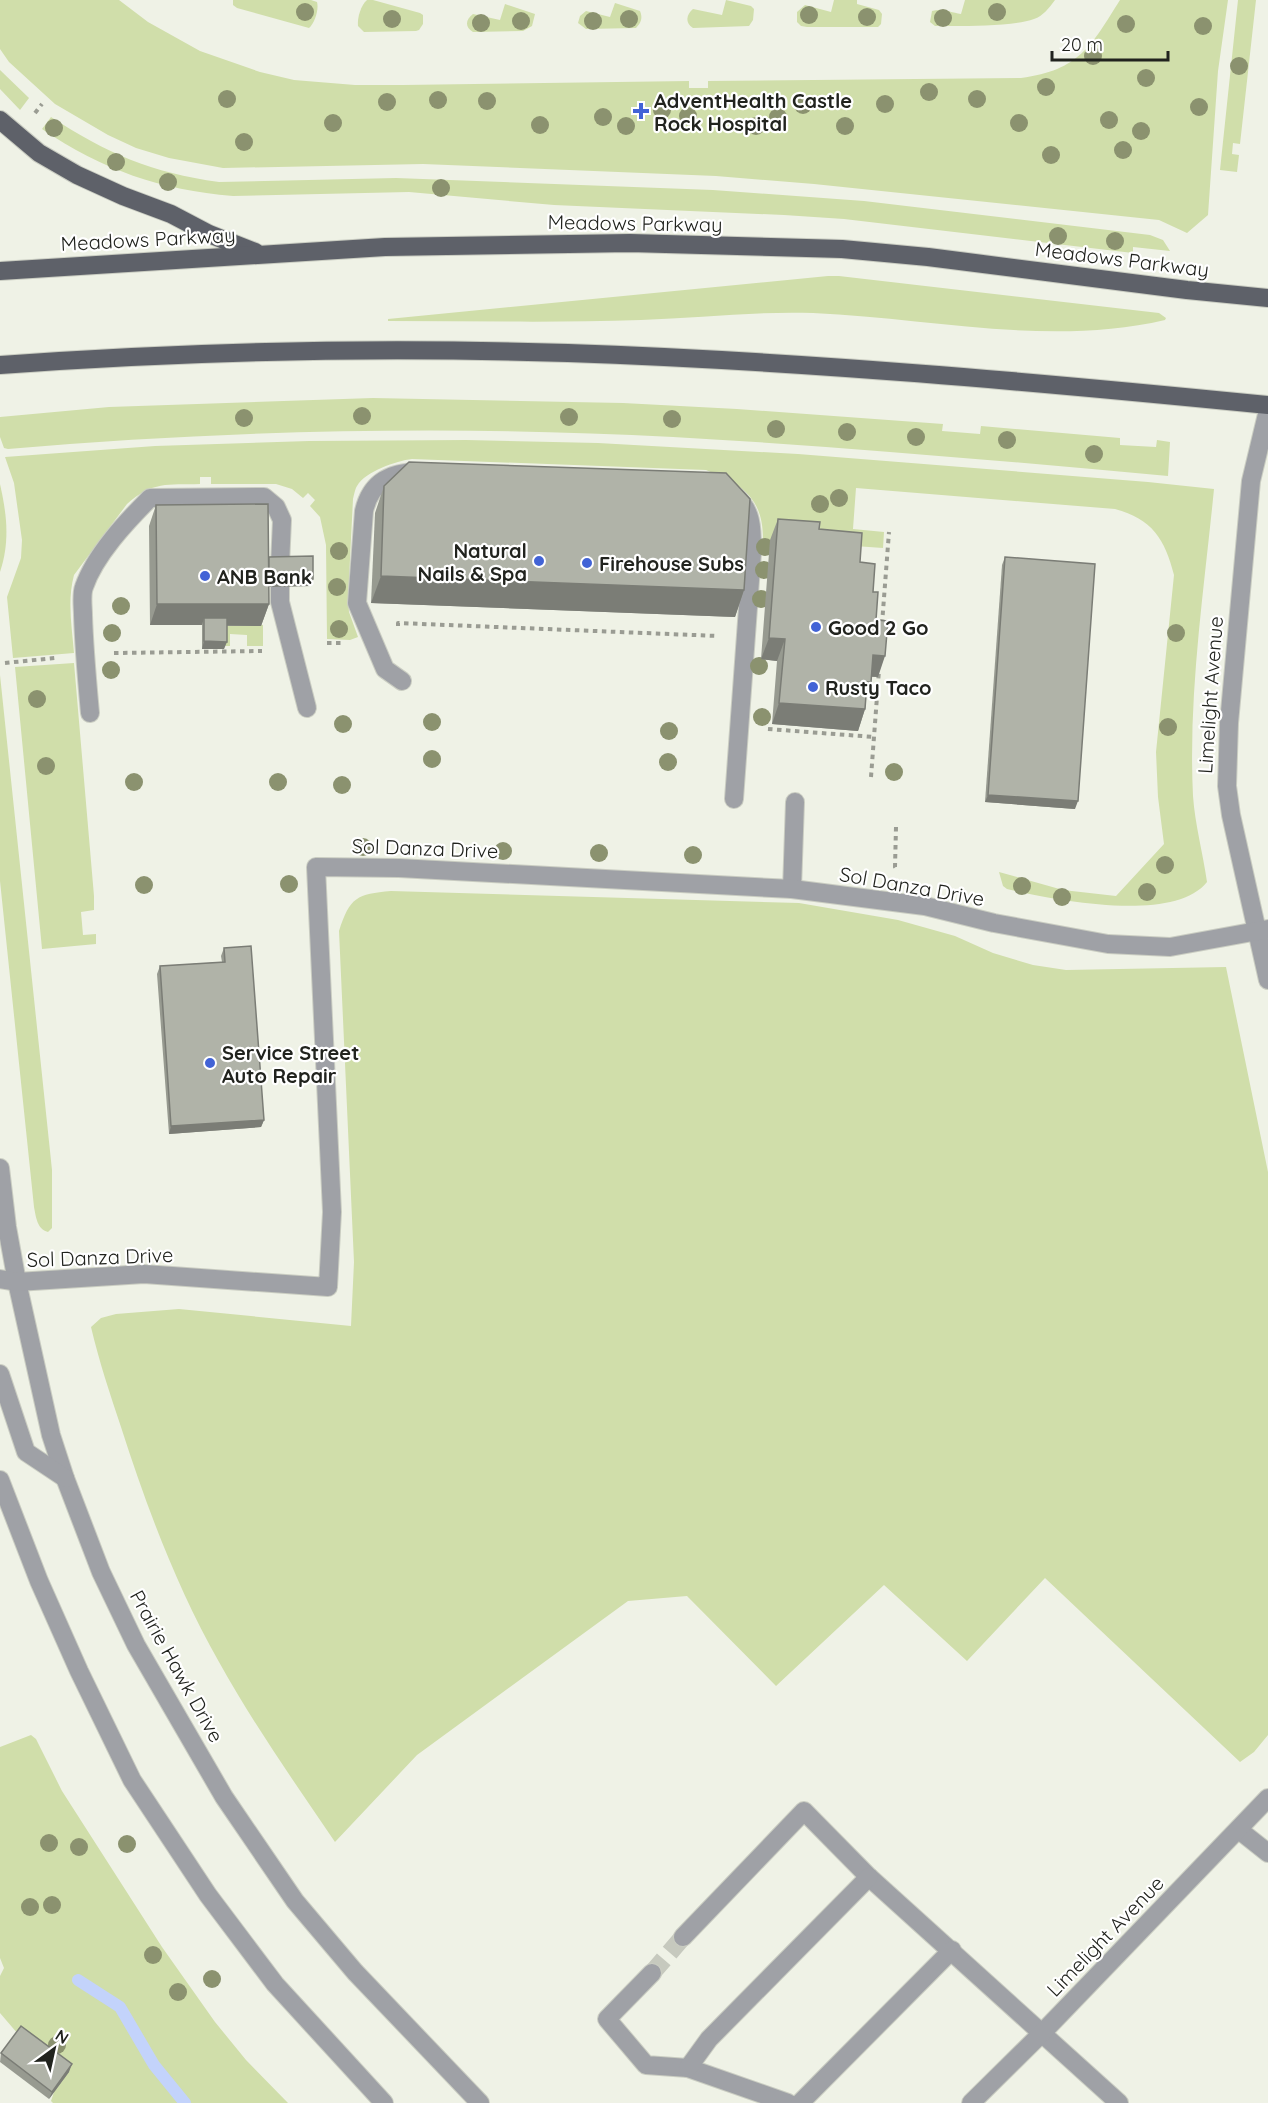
<svg xmlns="http://www.w3.org/2000/svg" width="1268" height="2103" font-family="Quicksand,sans-serif">
<style>
.green{fill:#d0deaa}
.lines{fill:none;stroke-linecap:round;stroke-linejoin:round}
.stream{stroke:#c3d3fb;stroke-width:12}
.minor-tunnel{stroke:#c6c9be;stroke-width:18;stroke-dasharray:18 9;stroke-linecap:butt}
.minor-casing{stroke:#cacdc2;stroke-width:20}
.major-casing{stroke:#cacdc2;stroke-width:20}
.path{stroke:#9a9c93;stroke-width:4;stroke-dasharray:4.5 4.5;stroke-linecap:butt}
.minor{stroke:#9fa1a6;stroke-width:18}
.major{stroke:#5e6169;stroke-width:18}
.tree{fill:#8b926f}
.wall{fill:#979a90}
.shaded-wall{fill:#7b7d76}
.building{fill:#b0b3a8;stroke:#7b7d76;stroke-width:1.5}
.poi-dot{fill:#4263d6;stroke:#fff;stroke-width:2}
.labels{text-anchor:middle;dominant-baseline:central;stroke-width:4.5;stroke-linejoin:round;paint-order:stroke}
.poi-label{font-size:20px;font-weight:bold;fill:#21231e;stroke:#fff;text-anchor:start}
.street-label{font-size:20px;fill:#21231e;stroke:#fff}
</style>
<rect width="100%" height="100%" fill="#eff2e6"/>
<g class="green">
<path d="M 0,0 L 119,0 L 148,22 L 200,51 L 260,72 L 294,80 L 355,85 L 403,85 L 689,81 L 689,88 L 708,88 L 708,81 L 1021,78 C 1080,70 1091,46 1120,0 L 1228,0 L 1218,71 L 1208,215 L 1187,233 L 1159,220 L 814,184 L 716,176 L 423,164 L 223,168 L 169,158 L 136,148 L 108,135 L 55,104 L 9,62 L 0,49 Z"/>
<path d="M 233,0 L 311,0 L 317,2 C 319,9 315,23 309,28 L 237,8 L 233,5 Z"/>
<path d="M 367,0 L 373,0 L 420,13 L 423,15 L 423,24 L 419,30 L 416,31 L 364,32 L 358,26 C 357,18 361,5 367,0 Z"/>
<path d="M 726,0 L 751,6 L 754,9 L 753,20 L 749,26 L 693,28 C 685,23 686,15 693,9 L 722,15 Z"/>
<polygon points="834,0 857,0 857,4 879,10 882,14 881,24 878,27 807,27 801,26 797,22 797,12 805,5 831,12"/>
<path d="M 965,0 L 1055,0 C 1049,8 1043,16 1034,19 C 1013,27 959,26 935,26 L 930,22 L 932,11 C 942,8 950,12 961,14 Z"/>
<polygon points="1238,0 1256,0 1240,144 1233,143 1232,154 1239,155 1237,172 1220,170"/>
<path d="M 615,3 L 640,11 C 643,18 641,23 636,28 L 586,29 L 578,23 L 580,16 L 586,11 L 610,17 Z"/>
<path d="M 505,4 L 535,14 L 532,26 L 523,31 L 473,32 C 464,27 466,19 473,14 L 500,20 Z"/>
<polygon points="0,70 29,98 20,110 0,89"/>
<path d="M 51,117 C 106,153 152,173 219,182 L 396,178 L 713,190 L 864,201 L 1150,235 L 1163,240 L 1170,251 L 1133,247 L 1133,253 L 844,219 L 784,215 L 554,205 L 409,192 L 233,196 C 160,190 103,170 42,129 Z"/>
<path d="M 828,276 L 839,276 L 1159,313 L 1166,318 L 1165,320 C 1049,347 930,318 813,313 C 756,311 698,318 641,320 C 557,323 472,321 388,321 L 388,319 Z"/>
<path d="M 373,398 L 623,403 L 737,409 L 943,424 L 942,431 L 980,434 L 981,426 L 1120,438 L 1120,445 L 1156,447 L 1157,440 L 1170,442 L 1168,476 C 1003,461 838,446 673,437 C 452,425 229,430 8,449 L 4,448 L 0,437 L 0,417 L 109,407 Z"/>
<path d="M 466,440 L 598,443 L 798,454 L 1148,482 L 1214,489 C 1204,591 1188,694 1193,796 C 1195,825 1203,853 1207,882 C 1174,924 1053,900 1007,889 L 1003,886 L 999,872 L 1063,890 L 1116,896 L 1164,844 L 1158,797 L 1156,752 L 1174,575 C 1165,539 1152,519 1115,509 L 856,488 L 853,529 L 884,532 L 883,548 L 770,540 L 763,539 C 763,497 741,484 706,470 L 412,459 C 396,461 366,471 357,486 C 355,489 354,495 353,499 L 348,599 L 349,612 L 358,637 L 350,640 L 327,639 L 326,545 L 320,517 L 310,506 L 315,500 L 308,493 L 303,498 L 292,489 L 276,484 L 211,484 L 211,477 L 200,477 L 200,484 C 167,485 153,481 127,504 L 74,575 C 67,601 72,627 74,653 L 13,658 L 7,597 L 21,558 L 22,540 L 14,483 L 5,457 L 155,446 L 309,441 Z"/>
<path d="M 0,484 C 7,515 10,542 0,572 Z"/>
<polygon points="224,625 263,625 263,646 247,646 247,635 230,634 230,646 224,646"/>
<polygon points="74,663 94,896 94,910 81,912 83,935 96,934 96,944 42,949 15,667"/>
<path d="M 0,675 L 52,1170 L 52,1228 L 48,1232 C 37,1229 36,1217 34,1207 L 0,881 Z"/>
<path d="M 391,891 L 799,903 L 898,920 L 955,936 L 993,953 L 1033,965 L 1066,970 L 1226,967 L 1268,1172 L 1268,1735 L 1254,1752 L 1240,1762 L 1045,1578 L 967,1661 L 884,1585 L 776,1686 L 687,1596 L 628,1601 L 417,1755 L 335,1842 C 295,1783 254,1725 219,1662 C 177,1588 147,1508 121,1427 C 110,1394 99,1361 91,1327 L 101,1318 L 116,1314 L 179,1309 L 351,1326 L 354,1262 L 339,931 C 350,897 357,894 391,891 Z"/>
<polygon points="31,1735 36,1739 62,1791 162,1947 215,2022 246,2060 288,2103 53,2103 51,2101 54,2092 18,2034 0,2013 0,1976 4,1968 0,1958 0,1747"/>
</g>
<g class="lines">
<polyline class="stream" points="78,1980 120,2007 154,2065 185,2103"/>
<polyline class="minor-tunnel" points="652,1973 683,1937"/>
<defs>
<g id="minor">
<polyline points="1268,410 1251,481 1229,723 1227,786 1231,815 1268,980"/>
<path d="M 734,495 C 753,510 752,531 752,553 L 734,799"/>
<polyline points="280,587 280,602 307,708"/>
<path d="M 402,681 L 385,669 L 357,603 L 364,511 C 371,481 391,472 419,472"/>
<path d="M 90,713 C 87,680 84,648 83,615 C 83,607 81,595 84,587 C 95,555 126,522 150,498 L 264,497 L 276,507 L 282,520 L 280,565"/>
<polyline points="792,889 795,802"/>
<polyline points="0,1168 7,1227 17,1282 51,1435 65,1478 101,1572 136,1645 224,1797 295,1901 355,1972 480,2103"/>
<polyline points="0,1279 17,1282 144,1274 328,1287 332,1212 316,867 399,868 792,889 925,906 994,923 1108,944 1170,947 1268,929"/>
<polyline points="0,1374 26,1452 65,1478"/>
<polyline points="0,1480 39,1581 79,1671 132,1780 208,1895 275,1984 384,2103"/>
<polyline points="1239,1830 1268,1853"/>
<polyline points="683,1937 804,1811 869,1877 1119,2103"/>
<polyline points="652,1973 607,2019 646,2065 688,2068 788,2103"/>
<polyline points="688,2068 709,2039 869,1877"/>
<polyline points="800,2103 952,1950"/>
<polyline points="971,2103 1043,2032 1268,1798"/>
</g>
<g id="major">
<polyline points="0,120 39,153 77,175 123,196 171,214 209,234 255,252"/>
<polyline points="0,271 385,247 630,243 842,249 928,257 1187,290 1268,298"/>
<path d="M 0,365 C 189,351 379,347 568,353 C 802,361 1035,382 1268,405"/>
</g>
</defs>
<use href="#minor" class="minor-casing"/>
<use href="#major" class="major-casing"/>
<g class="path">
<polyline points="35,113 42,104"/>
<polyline points="882,624 889,532"/>
<polyline points="398,626 398,623 718,636"/>
<polyline points="327,643 344,643"/>
<polyline points="114,653 262,651"/>
<polyline points="5,663 55,658"/>
<polyline points="768,729 874,737"/>
<polyline points="871,777 879,670"/>
<polyline points="896,827 895,867 898,871"/>
</g>
<use href="#minor" class="minor"/>
<use href="#major" class="major"/>
</g>
<g class="tree">
<circle cx="305" cy="12" r="9"/>
<circle cx="997" cy="12" r="9"/>
<circle cx="809" cy="15" r="9"/>
<circle cx="867" cy="17" r="9"/>
<circle cx="943" cy="18" r="9"/>
<circle cx="392" cy="19" r="9"/>
<circle cx="629" cy="19" r="9"/>
<circle cx="521" cy="21" r="9"/>
<circle cx="593" cy="21" r="9"/>
<circle cx="481" cy="23" r="9"/>
<circle cx="1126" cy="24" r="9"/>
<circle cx="1203" cy="26" r="9"/>
<circle cx="1093" cy="56" r="9"/>
<circle cx="1239" cy="66" r="9"/>
<circle cx="1146" cy="78" r="9"/>
<circle cx="1046" cy="87" r="9"/>
<circle cx="929" cy="92" r="9"/>
<circle cx="227" cy="99" r="9"/>
<circle cx="977" cy="99" r="9"/>
<circle cx="438" cy="100" r="9"/>
<circle cx="487" cy="101" r="9"/>
<circle cx="387" cy="102" r="9"/>
<circle cx="885" cy="104" r="9"/>
<circle cx="803" cy="105" r="9"/>
<circle cx="1199" cy="107" r="9"/>
<circle cx="662" cy="110" r="9"/>
<circle cx="688" cy="116" r="9"/>
<circle cx="603" cy="117" r="9"/>
<circle cx="778" cy="117" r="9"/>
<circle cx="1109" cy="120" r="9"/>
<circle cx="333" cy="123" r="9"/>
<circle cx="1019" cy="123" r="9"/>
<circle cx="540" cy="125" r="9"/>
<circle cx="626" cy="126" r="9"/>
<circle cx="756" cy="126" r="9"/>
<circle cx="845" cy="126" r="9"/>
<circle cx="54" cy="128" r="9"/>
<circle cx="1141" cy="131" r="9"/>
<circle cx="244" cy="142" r="9"/>
<circle cx="1123" cy="150" r="9"/>
<circle cx="1051" cy="155" r="9"/>
<circle cx="116" cy="162" r="9"/>
<circle cx="168" cy="182" r="9"/>
<circle cx="441" cy="188" r="9"/>
<circle cx="1058" cy="236" r="9"/>
<circle cx="1115" cy="241" r="9"/>
<circle cx="362" cy="416" r="9"/>
<circle cx="569" cy="417" r="9"/>
<circle cx="244" cy="418" r="9"/>
<circle cx="672" cy="419" r="9"/>
<circle cx="776" cy="429" r="9"/>
<circle cx="847" cy="432" r="9"/>
<circle cx="916" cy="437" r="9"/>
<circle cx="1007" cy="440" r="9"/>
<circle cx="1094" cy="454" r="9"/>
<circle cx="839" cy="498" r="9"/>
<circle cx="820" cy="504" r="9"/>
<circle cx="765" cy="547" r="9"/>
<circle cx="339" cy="551" r="9"/>
<circle cx="764" cy="570" r="9"/>
<circle cx="337" cy="587" r="9"/>
<circle cx="761" cy="599" r="9"/>
<circle cx="121" cy="606" r="9"/>
<circle cx="339" cy="629" r="9"/>
<circle cx="112" cy="633" r="9"/>
<circle cx="1176" cy="633" r="9"/>
<circle cx="759" cy="666" r="9"/>
<circle cx="111" cy="670" r="9"/>
<circle cx="37" cy="699" r="9"/>
<circle cx="762" cy="717" r="9"/>
<circle cx="432" cy="722" r="9"/>
<circle cx="343" cy="724" r="9"/>
<circle cx="1168" cy="727" r="9"/>
<circle cx="669" cy="731" r="9"/>
<circle cx="432" cy="759" r="9"/>
<circle cx="668" cy="762" r="9"/>
<circle cx="46" cy="766" r="9"/>
<circle cx="894" cy="772" r="9"/>
<circle cx="134" cy="782" r="9"/>
<circle cx="278" cy="782" r="9"/>
<circle cx="342" cy="785" r="9"/>
<circle cx="363" cy="847" r="9"/>
<circle cx="503" cy="851" r="9"/>
<circle cx="599" cy="853" r="9"/>
<circle cx="693" cy="855" r="9"/>
<circle cx="1165" cy="865" r="9"/>
<circle cx="289" cy="884" r="9"/>
<circle cx="144" cy="885" r="9"/>
<circle cx="1022" cy="886" r="9"/>
<circle cx="1147" cy="892" r="9"/>
<circle cx="1062" cy="897" r="9"/>
<circle cx="49" cy="1843" r="9"/>
<circle cx="127" cy="1844" r="9"/>
<circle cx="79" cy="1847" r="9"/>
<circle cx="52" cy="1905" r="9"/>
<circle cx="30" cy="1907" r="9"/>
<circle cx="153" cy="1955" r="9"/>
<circle cx="212" cy="1979" r="9"/>
<circle cx="178" cy="1992" r="9"/>
<circle cx="57" cy="2045" r="9"/>
</g>
<g class="wall">
<polygon points="384,486 744,590 735,617 371,603 375,513"/>
<polygon points="156,505 269,557 311,586 269,587 269,604 261,626 227,626 224,649 202,649 202,625 150,625 149,526"/>
<polygon points="778,519 819,529 860,562 873,592 876,620 878,677 872,677 866,696 865,709 858,731 772,724 777,661 761,659 770,540"/>
<polygon points="1005,557 1075,809 985,802 1002,565"/>
<polygon points="224,948 264,1120 261,1127 169,1134 157,974 160,966 222,962 221,956"/>
<polygon points="1,2053 69,2072 49,2099 0,2062"/>
</g>
<g class="shaded-wall">
<polygon points="381,576 744,590 735,617 371,603"/>
<polygon points="313,579 311,586 261,587 264,580"/>
<polygon points="157,604 269,604 261,626 204,625 204,618 202,625 150,625"/>
<polygon points="769,638 785,639 777,661 761,659"/>
<polygon points="204,641 227,642 224,649 202,649"/>
<polygon points="873,655 885,656 878,677 866,676"/>
<polygon points="867,682 871,682 864,703"/>
<polygon points="779,703 865,709 858,731 772,724"/>
<polygon points="988,795 1078,801 1075,809 985,802"/>
<polygon points="264,1120 261,1127 169,1134 171,1126"/>
<polygon points="72,2064 69,2072 49,2099 52,2092"/>
</g>
<g class="building">
<polygon points="409,462 726,473 750,499 744,590 381,576 384,486"/>
<polygon points="268,504 269,604 157,604 156,505"/>
<polygon points="778,519 820,522 819,529 862,533 860,562 875,564 873,592 878,592 876,620 888,621 885,656 873,655 871,682 867,682 865,709 779,703 785,639 769,638"/>
<polygon points="313,556 313,579 269,579 269,557"/>
<polygon points="1005,557 1095,564 1078,801 988,795"/>
<polygon points="204,618 227,618 227,642 204,641"/>
<polygon points="251,946 264,1120 171,1126 160,966 225,962 224,948"/>
<polygon points="21,2026 72,2064 52,2092 1,2053"/>
</g>
<g class="poi-dot">
<path d="M638 102h6v6h6v6h-6v6h-6v-6h-6v-6h6z"/>
<circle cx="539" cy="561" r="6"/>
<circle cx="587" cy="563" r="6"/>
<circle cx="205" cy="576" r="6"/>
<circle cx="816" cy="627" r="6"/>
<circle cx="813" cy="687" r="6"/>
<circle cx="210" cy="1063" r="6"/>
</g>
<g class="labels">
<g class="poi-label">
<text x="654" y="100">AdventHealth Castle<tspan x="654" dy="23">Rock Hospital</tspan></text>
<text x="527" y="550" text-anchor="end">Natural<tspan x="527" dy="23">Nails &amp; Spa</tspan></text>
<text x="599" y="563">Firehouse Subs</text>
<text x="217" y="576">ANB Bank</text>
<text x="828" y="627">Good 2 Go</text>
<text x="825" y="687">Rusty Taco</text>
<text x="222" y="1052">Service Street<tspan x="222" dy="23">Auto Repair</tspan></text>
</g>
<g class="street-label">
<text transform="translate(635 223) rotate(1)">Meadows Parkway</text>
<text transform="translate(148 239) rotate(-3)">Meadows Parkway</text>
<text transform="translate(1122 259) rotate(7)">Meadows Parkway</text>
<text transform="translate(1210 695) rotate(-86)">Limelight Avenue</text>
<text transform="translate(425 848) rotate(2)">Sol Danza Drive</text>
<text transform="translate(912 886) rotate(10)">Sol Danza Drive</text>
<text transform="translate(100 1257) rotate(-2)">Sol Danza Drive</text>
<text transform="translate(177 1666) rotate(61)">Prairie Hawk Drive</text>
<text transform="translate(1105 1936) rotate(-46)">Limelight Avenue</text>
</g>
</g>
<g transform="translate(54 2049) rotate(33)" stroke="#ffffff" stroke-width="4.5" paint-order="stroke">
<path d="M0-4.5L10 22L0 15L-10 22Z" fill="#21231e"/>
<text y="-9" font-size="16" font-weight="bold" text-anchor="middle" fill="#21231e">N</text>
</g>
<path d="M1052 51v9h116v-9" fill="none" stroke="#21231e" stroke-width="3"/>
<text x="1061" y="51" font-size="18" fill="#21231e" stroke="#ffffff" stroke-width="4.5" paint-order="stroke">20 m</text>
</svg>
